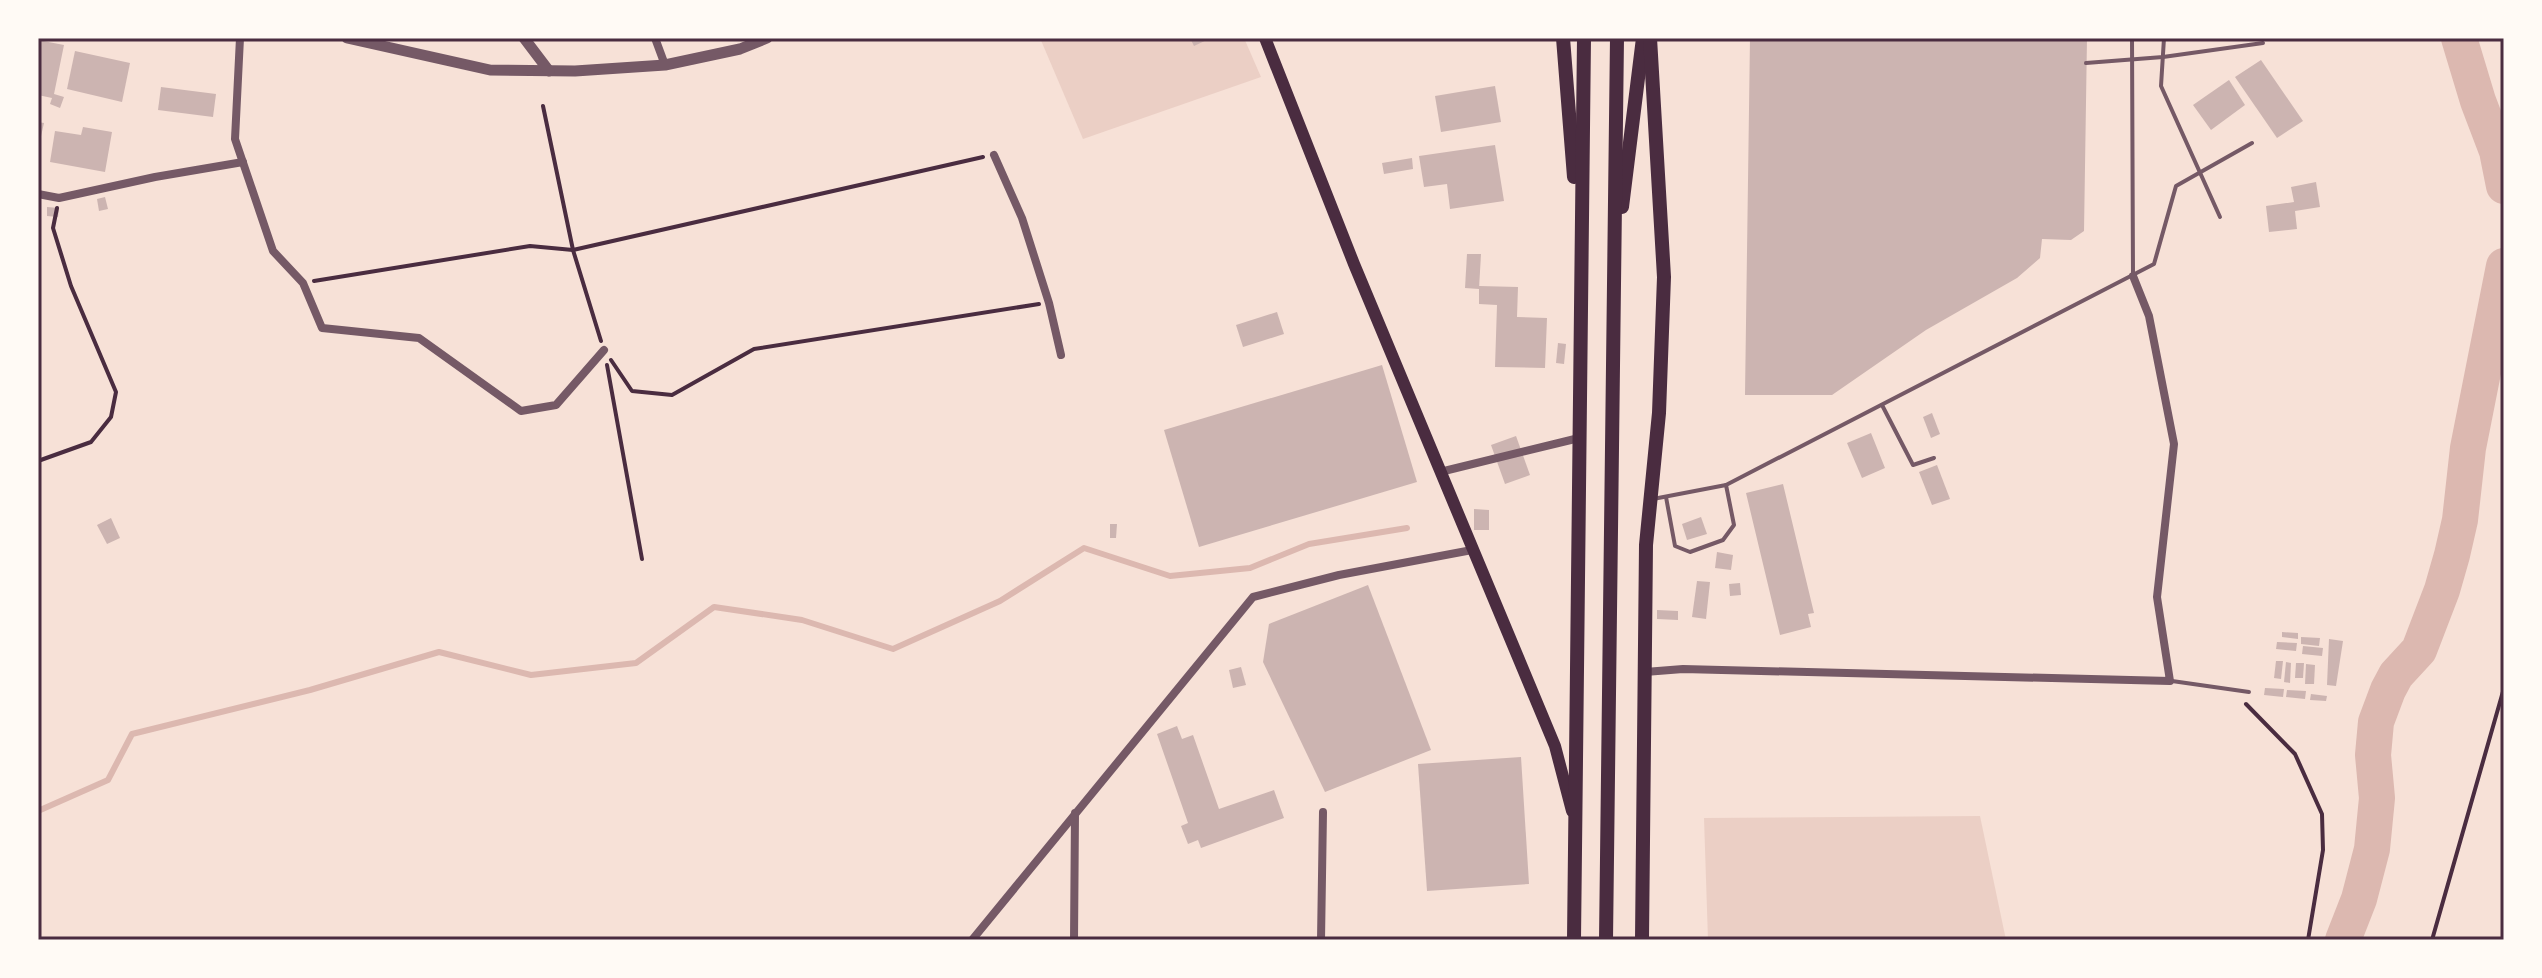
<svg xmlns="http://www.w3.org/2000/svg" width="2542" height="978" font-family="'Asap Condensed',sans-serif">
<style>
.green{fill:#ebcfc5}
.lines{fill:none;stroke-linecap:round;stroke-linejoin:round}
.stream{stroke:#dcb8b0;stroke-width:6}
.river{stroke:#dcb8b0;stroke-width:36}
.building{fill:#ccb4b1}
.path{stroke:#4a2c40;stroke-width:4}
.service{stroke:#755966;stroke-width:4}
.minor{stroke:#755966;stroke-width:8}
.tertiary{stroke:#755966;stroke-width:11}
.secondary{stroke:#4a2c40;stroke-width:12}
.primary{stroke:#4a2c40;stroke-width:14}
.neatline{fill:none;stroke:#4a2c40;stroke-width:3}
</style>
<rect width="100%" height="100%" fill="#f7e1d7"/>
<g class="green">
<polygon points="1040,38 1244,38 1261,77 1083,139"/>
<polygon points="1980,816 2006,940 1708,940 1704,818"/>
</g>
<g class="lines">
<polyline class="stream" points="38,811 108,780 132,734 310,690 439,652 531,675 636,663 714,607 802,620 893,649 1000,601 1084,548 1170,576 1250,568 1309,544 1407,528"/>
<g class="river">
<polyline points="2459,38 2478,101 2497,151 2504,186"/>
<polyline points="2343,940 2359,899 2372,849 2377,798 2373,755 2376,722 2388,690 2396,675 2419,650 2442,590 2452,555 2460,520 2468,448 2504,266"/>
</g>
</g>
<g class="building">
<polygon points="1190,38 1211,38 1194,46"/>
<polygon points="1750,38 2087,38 2084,231 2071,240 2042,239 2040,258 2017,278 1926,330 1832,395 1745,395"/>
<polygon points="38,40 64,45 54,94 64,97 60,108 50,104 52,98 38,95"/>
<polygon points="75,51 130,63 122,102 67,89"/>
<polygon points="2261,60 2303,121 2277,138 2235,77"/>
<polygon points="2229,80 2245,105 2211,130 2193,105"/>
<polygon points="1495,86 1501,122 1441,132 1435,96"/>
<polygon points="161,87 216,94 213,117 158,110"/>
<polygon points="38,122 44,123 39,145 38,145"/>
<polygon points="83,127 112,132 105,172 50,162 55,131 81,135"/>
<polygon points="1495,145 1504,201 1450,209 1447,184 1424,187 1419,156"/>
<polygon points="1412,158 1413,169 1384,174 1382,163"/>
<polygon points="2316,182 2320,207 2295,211 2297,229 2269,232 2266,206 2294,202 2291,187"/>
<polygon points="105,197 108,209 99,211 97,199"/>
<polygon points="47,207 59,208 58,217 47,216"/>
<polygon points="1467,254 1481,254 1479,289 1465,288"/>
<polygon points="1479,286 1518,287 1517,317 1547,318 1545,368 1495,367 1497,305 1479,304"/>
<polygon points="1277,312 1284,334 1243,347 1236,325"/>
<polygon points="1558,343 1566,344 1564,364 1556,363"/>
<polygon points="1382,365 1417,482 1199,547 1164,430"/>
<polygon points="1932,413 1940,434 1931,438 1923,417"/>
<polygon points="1871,433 1885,468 1862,478 1847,443"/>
<polygon points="1516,436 1530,475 1505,484 1491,445"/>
<polygon points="1937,465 1950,499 1932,505 1919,472"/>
<polygon points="1783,484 1814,613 1808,614 1811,627 1780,635 1746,493"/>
<polygon points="1474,509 1489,510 1489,530 1474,530"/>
<polygon points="1701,517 1707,534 1687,540 1682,524"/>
<polygon points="111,518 120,538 107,544 97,525"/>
<polygon points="1110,524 1117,524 1116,538 1110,538"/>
<polygon points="1717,552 1733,555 1731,570 1715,568"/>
<polygon points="1697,581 1710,582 1706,619 1692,617"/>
<polygon points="1740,583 1741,595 1730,596 1729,584"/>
<polygon points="1368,585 1431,750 1325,792 1263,662 1269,624"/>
<polygon points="1657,610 1678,611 1678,620 1657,619"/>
<polygon points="2282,632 2298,633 2298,639 2282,637"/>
<polygon points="2301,637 2320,638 2319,646 2301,644"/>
<polygon points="2329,639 2343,641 2336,686 2327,685"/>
<polygon points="2277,642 2297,643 2296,651 2276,649"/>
<polygon points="2303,646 2323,648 2322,656 2302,654"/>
<polygon points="2276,661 2283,661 2281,679 2274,678"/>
<polygon points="2286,662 2291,663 2290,683 2284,682"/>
<polygon points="2296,663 2304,663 2303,678 2295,678"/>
<polygon points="2306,664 2315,665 2314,684 2305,684"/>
<polygon points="1241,667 1246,685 1233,688 1229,670"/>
<polygon points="2265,688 2284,689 2283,697 2264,695"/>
<polygon points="2287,690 2306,691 2305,699 2286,697"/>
<polygon points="2311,694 2327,696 2326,701 2310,700"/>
<polygon points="1177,726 1182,739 1193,735 1219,809 1274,790 1284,818 1201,848 1198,840 1188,844 1181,826 1188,823 1157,734"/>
<polygon points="1521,757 1529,884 1427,891 1418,764"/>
</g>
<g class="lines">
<g class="path">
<polyline points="543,106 573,250 601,341"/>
<polyline points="314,281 530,246 573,250 983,157"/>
<polyline points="611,360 632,391 672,395 754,349 1039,304"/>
<polyline points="607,365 642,559"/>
<polyline points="38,461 91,442 111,417 116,392 71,286 53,228 57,208"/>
<polyline points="2246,704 2295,754 2322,814 2323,850 2308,940"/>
<polyline points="2432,940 2504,688"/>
</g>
<g class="service">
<polyline points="2132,38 2133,276"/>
<polyline points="2164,38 2161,86 2220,217"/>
<polyline points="2086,63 2163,57 2263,43"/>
<polyline points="1882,405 1913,465 1934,458"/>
<polyline points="1666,497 1675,546 1690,552 1723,540 1734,525 1726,485"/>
<polyline points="1653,499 1726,485 2154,264 2176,186 2252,143"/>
<polyline points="2172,681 2249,692"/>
</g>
<g class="minor">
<polyline points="240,38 235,139 273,251 303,283 322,328 419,338 521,411 556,405 604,350"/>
<polyline points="655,38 665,65"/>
<polyline points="994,155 1022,218 1049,303 1061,355"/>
<polyline points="38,194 59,198 155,177 243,162"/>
<polyline points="1440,472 1579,438"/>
<polyline points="1645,672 1683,669 2170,681 2157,597 2174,444 2149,316 2133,276"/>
<polyline points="972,940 1253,597 1339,575 1472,550"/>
<polyline points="1074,940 1075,813"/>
<polyline points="1321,940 1323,812"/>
</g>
<g class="tertiary">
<polyline points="347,38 490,70 575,71 665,65 740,49 767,38"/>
<polyline points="524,38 549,71"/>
</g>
<polyline class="secondary" points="1265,38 1354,264 1555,746 1572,811"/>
<g class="primary">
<polyline points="1563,38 1574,177"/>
<polyline points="1622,207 1643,38"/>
<polyline points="1574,940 1584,38"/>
<polyline points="1606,940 1617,38"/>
<polyline points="1642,940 1646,545 1659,413 1664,277 1650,38"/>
</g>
</g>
<rect width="2542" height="978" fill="none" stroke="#fffaf5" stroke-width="80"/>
<rect x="40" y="40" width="2462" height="898" class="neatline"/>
</svg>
